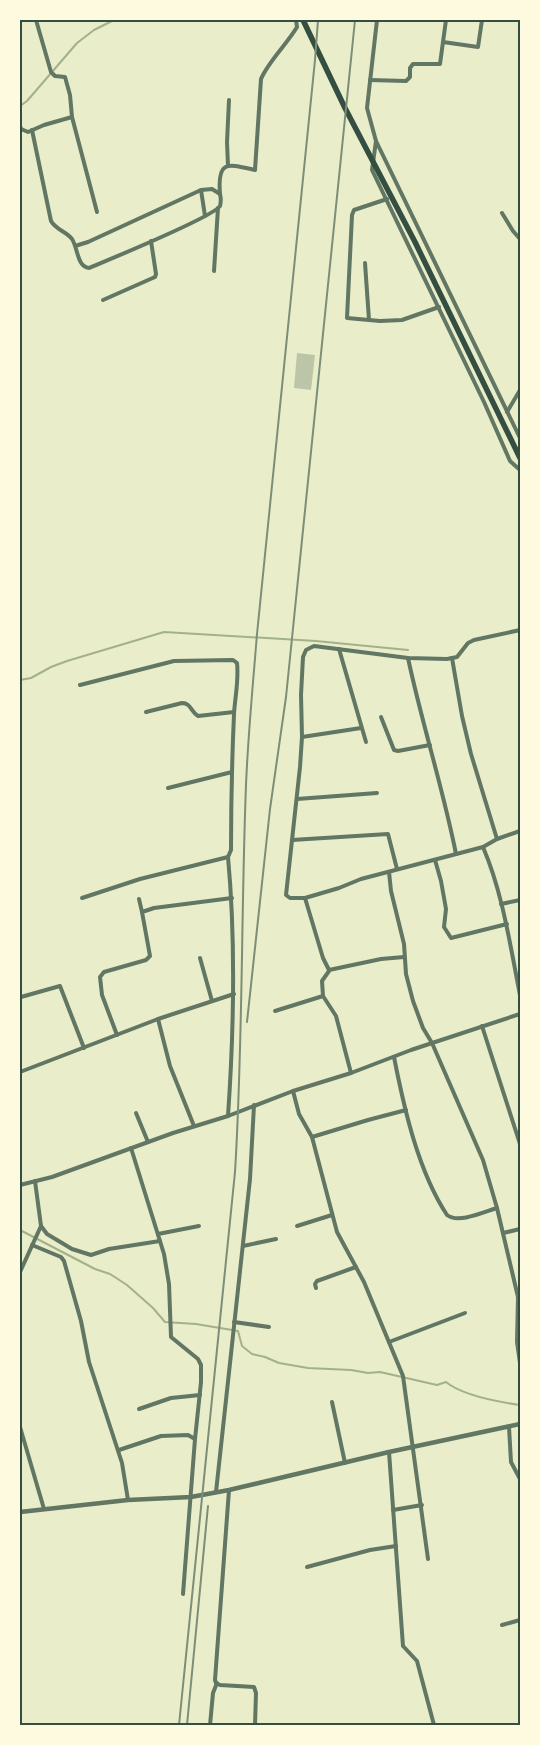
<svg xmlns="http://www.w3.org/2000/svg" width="540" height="1745" font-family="Arial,sans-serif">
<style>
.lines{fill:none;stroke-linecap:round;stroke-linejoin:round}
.stream{stroke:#a3b18a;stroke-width:2}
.building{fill:#bcc5a7}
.minor{stroke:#617663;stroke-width:4}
.tertiary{stroke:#617663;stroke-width:4.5}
.primary{stroke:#344e41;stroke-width:5.5}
.rail{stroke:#7c8e77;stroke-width:2}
.neatline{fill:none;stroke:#344e41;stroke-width:2}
</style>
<rect width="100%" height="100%" fill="#e9edc9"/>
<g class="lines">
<g class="stream">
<polyline points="20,106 27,101 77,43 94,30 114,20"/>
<polyline points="20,680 31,678 51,667 67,661 164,632 316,641 408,650"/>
<path d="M 20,1230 L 95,1269 L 110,1274 L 127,1285 L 153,1308 L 165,1322 L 196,1324 L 238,1331 L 242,1346 L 252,1354 L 265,1357 L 279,1363 L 308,1368 L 351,1370 L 368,1373 L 380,1372 L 437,1385 L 446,1382 C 462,1395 499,1402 520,1405"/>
</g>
</g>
<polygon class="building" points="297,353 315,355 311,390 294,388"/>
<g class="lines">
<g class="minor">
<polyline points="36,20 51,72 55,76 65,77 70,95 72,117 97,212"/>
<polyline points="377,20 367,108 376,141 520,438"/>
<polyline points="443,42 478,47 482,20"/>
<polyline points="370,80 406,81 410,77 410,68 413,64 440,64 446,20"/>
<polyline points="20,126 21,129 28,132 44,125 72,117"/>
<path d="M 32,130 L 51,221 C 56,230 66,231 72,239 C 78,248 77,267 89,268 C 108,260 213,217 220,206 C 221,202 221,198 220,194 L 212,189 L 201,190 L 88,242 L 75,246"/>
<polyline points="376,141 372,170 484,402 510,461 520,470"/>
<polyline points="228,166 227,142 229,100"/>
<polyline points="201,190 205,216"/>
<path d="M 220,194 C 217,159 228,164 255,170 L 261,79 C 268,62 287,44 297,27 L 296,20"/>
<polyline points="387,199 354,210 352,215 347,318 380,321 402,320 439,307"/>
<polyline points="502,213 513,231 520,239"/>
<polyline points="365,263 369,320"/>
<polyline points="214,271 218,208"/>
<polyline points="103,300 155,277 156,274 151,241"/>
<polyline points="507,412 520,390"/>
<polyline points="520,630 474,640 468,643 457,657 447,659 408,658 314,646 306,650 303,657 301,695 302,737 300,767 286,895 290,898 305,898 339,888 361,879 483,847 497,839 520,831"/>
<polyline points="339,649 366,742"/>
<path d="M 408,658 C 422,724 443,788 456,854"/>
<polyline points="452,658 462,716 471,754 497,839"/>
<path d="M 80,685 L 174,661 L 233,660 L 237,663 C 239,680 235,697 234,714 C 232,759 231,805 231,850 L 228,857 C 236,943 234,1029 228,1116"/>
<path d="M 146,712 L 182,703 C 191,703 191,712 198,716 L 234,712"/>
<polyline points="381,717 394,750 398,751 430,745"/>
<polyline points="302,737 361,728"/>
<polyline points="168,788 232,772"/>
<polyline points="297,799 377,793"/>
<polyline points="292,840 388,834 397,869"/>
<path d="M 483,847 C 503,894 510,945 520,995"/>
<polyline points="435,860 441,881 446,909 444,927 451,938 507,924"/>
<polyline points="389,872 391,891 404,944 406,974 413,1001 423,1028 432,1043 483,1160 497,1208 518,1297 517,1342 520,1363"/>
<polyline points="82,898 140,879 228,857"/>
<polyline points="305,898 323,958 329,970 381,959 404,957"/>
<polyline points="139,899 142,912"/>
<polyline points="501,904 520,900"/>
<polyline points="200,958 212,1001"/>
<polyline points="323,996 336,1016 351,1073"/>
<polyline points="21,997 60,986 84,1048"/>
<polyline points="275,1011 323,996 322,981 329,971"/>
<polyline points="158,1019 170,1066 194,1126"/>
<polyline points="482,1026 520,1144"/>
<polyline points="117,1035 102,995 100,977 104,972 146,960 150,956 142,912 154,908 232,898"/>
<path d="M 394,1057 C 404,1108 418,1171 447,1215 C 458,1224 484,1212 497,1208"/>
<polyline points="20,1072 158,1019 234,994"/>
<polyline points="293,1091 299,1114 312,1137 337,1232 364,1282 403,1376 428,1559"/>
<polyline points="136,1113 148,1142"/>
<polyline points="312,1137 368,1120 406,1110"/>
<polyline points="131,1148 164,1254 169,1284 171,1337 198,1359 201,1365 201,1382 195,1439 183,1594"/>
<polyline points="35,1181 41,1226 47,1234 72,1249 91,1255 109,1249 160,1241"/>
<polyline points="20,1185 52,1177 173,1133 228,1116 293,1091 351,1073 411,1050 520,1014"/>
<polyline points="297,1226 332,1215"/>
<polyline points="503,1233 520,1229"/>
<polyline points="158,1234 199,1226"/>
<polyline points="32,1245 61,1257 64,1261 81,1321 89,1362 122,1463 128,1500"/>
<polyline points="243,1246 276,1239"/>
<polyline points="20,1272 41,1226"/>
<polyline points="316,1288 315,1284 317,1281 356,1267"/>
<polyline points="234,1322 269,1327"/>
<polyline points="389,1342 465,1313"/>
<polyline points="332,1402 345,1463"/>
<polyline points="139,1409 171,1398 200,1395"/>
<polyline points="20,1427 44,1509"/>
<polyline points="509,1427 511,1462 520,1479"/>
<polyline points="119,1450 161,1436 188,1435 195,1439"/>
<polyline points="389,1452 403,1646 417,1661 434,1725"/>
<polyline points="229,1490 215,1680 216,1683 220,1685 254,1687 256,1693 255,1725"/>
<polyline points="216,1492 250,1179 254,1105"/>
<polyline points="393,1510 422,1505"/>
<polyline points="307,1567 370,1550 396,1546"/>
<polyline points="502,1625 520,1620"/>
<polyline points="210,1725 213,1693 217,1683"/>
</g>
<polyline class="tertiary" points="20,1512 128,1500 191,1497 229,1490 389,1452 520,1424"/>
<polyline class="primary" points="303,20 345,108 415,242 520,458"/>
<g class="rail">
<polyline points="247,1022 270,809 286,697 355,20"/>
<path d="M 179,1725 L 235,1172 C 243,1043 241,914 246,785 C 248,735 253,684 257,634 L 315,60 L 318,20"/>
<polyline points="187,1725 208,1506"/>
</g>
</g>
<rect width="540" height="1745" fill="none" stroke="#fefae0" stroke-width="42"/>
<rect x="21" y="21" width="498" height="1703" class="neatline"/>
</svg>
